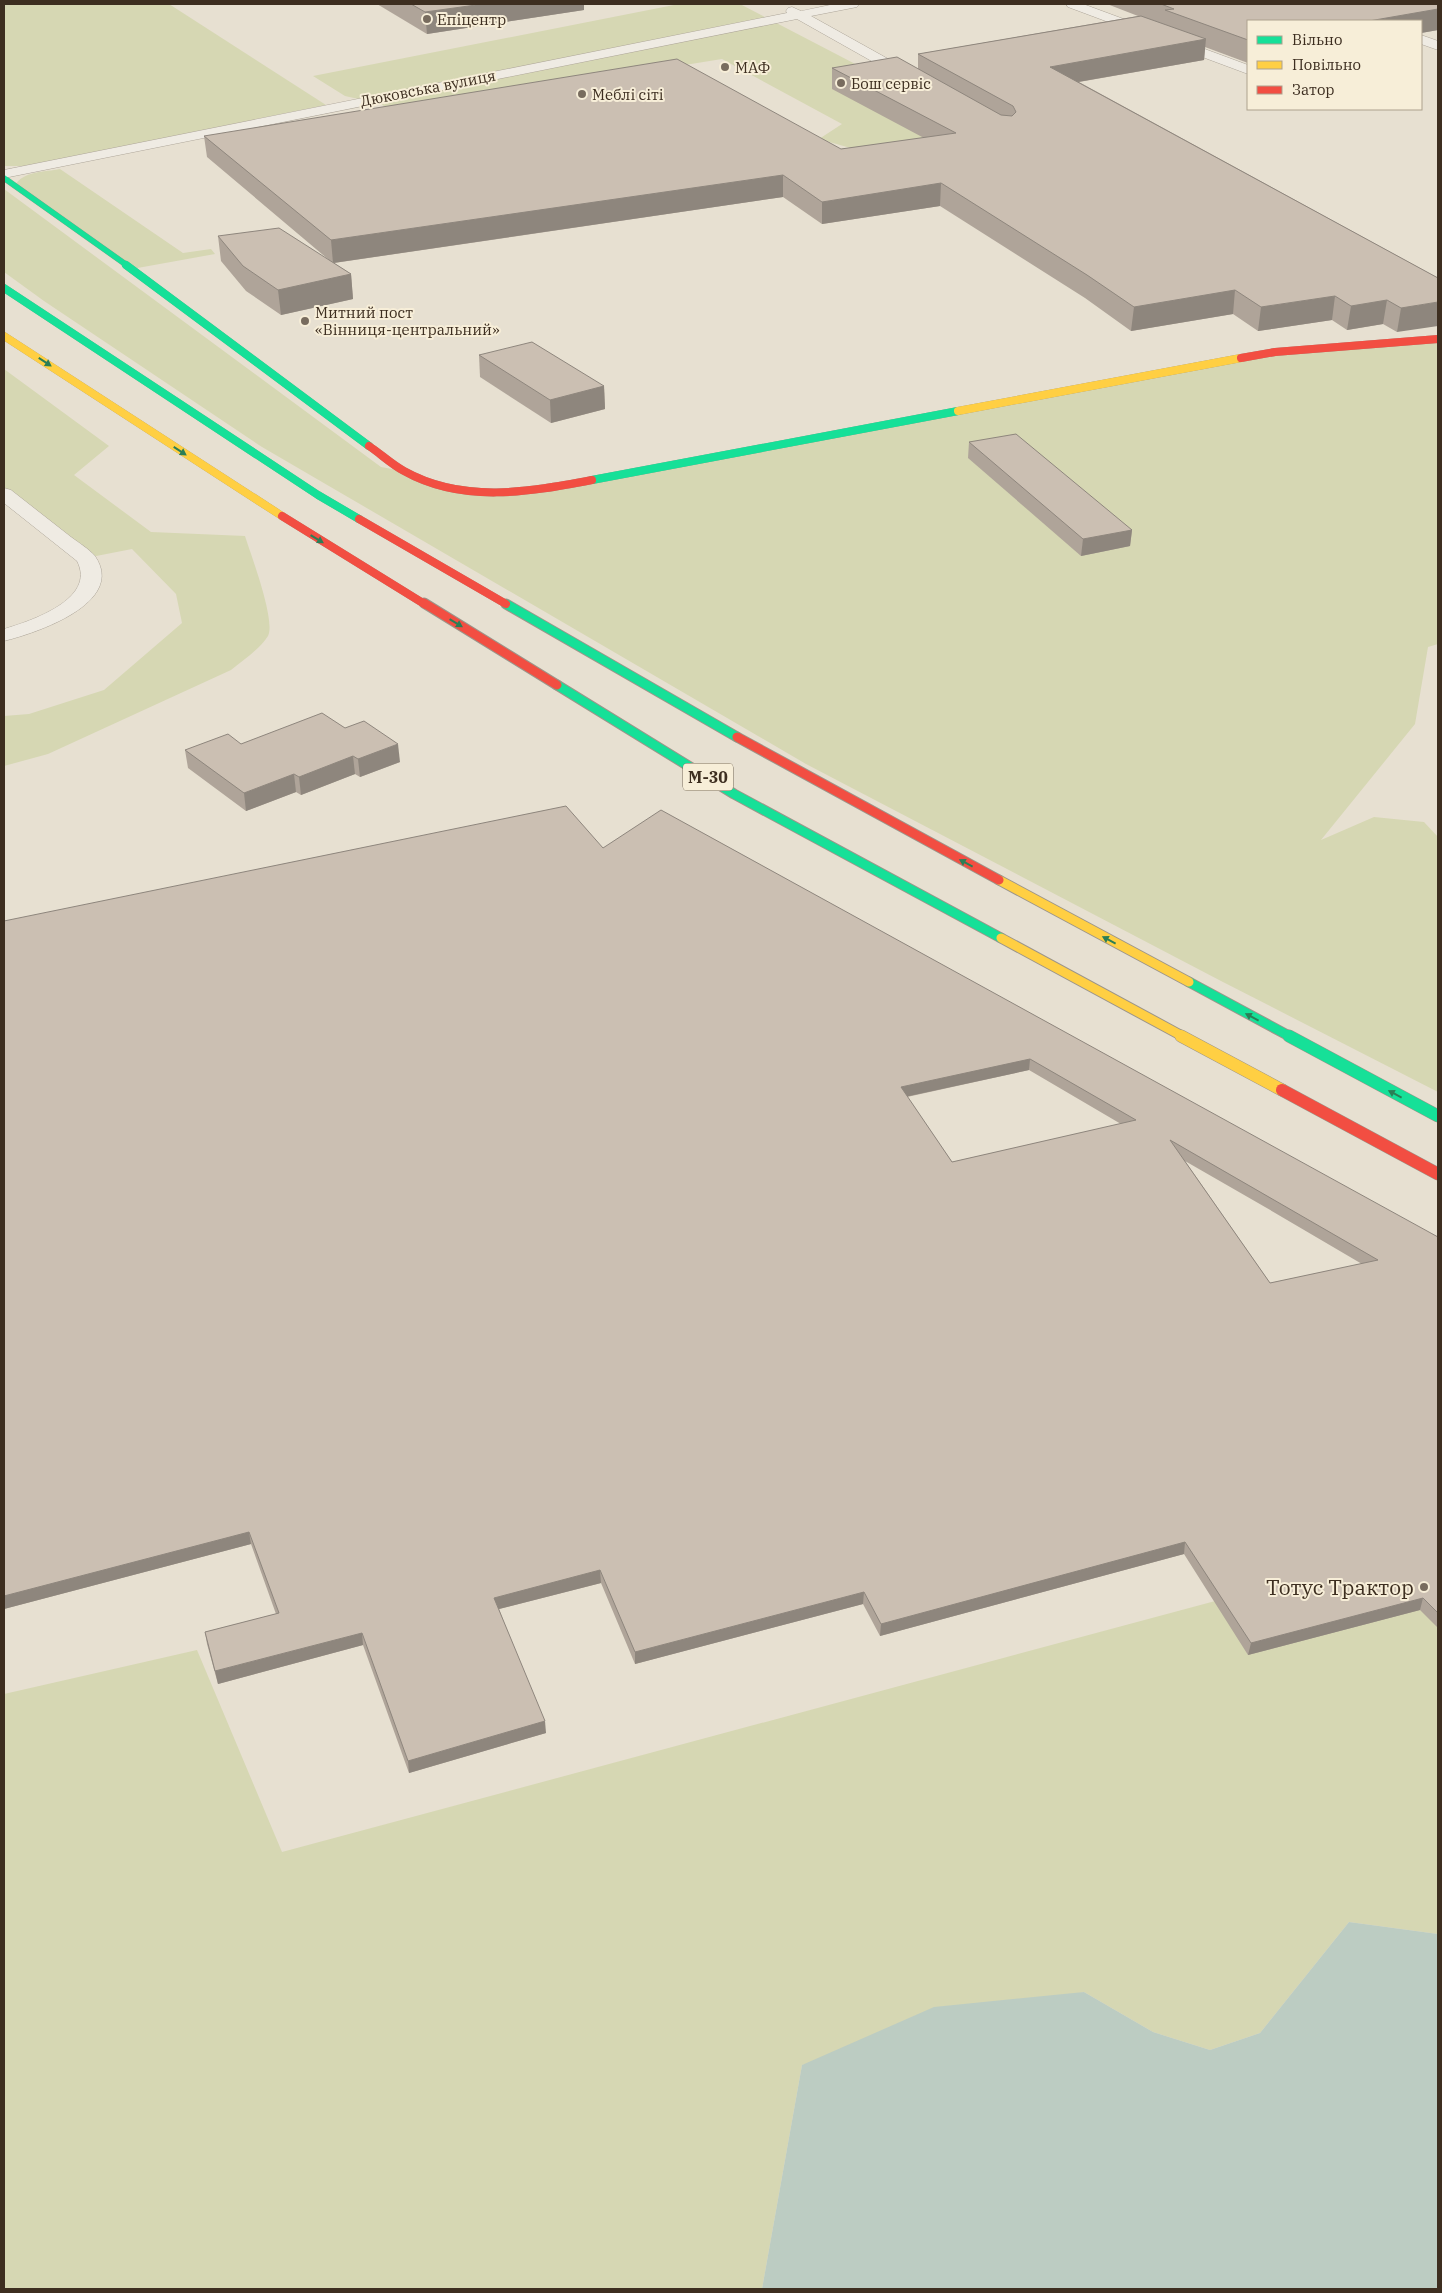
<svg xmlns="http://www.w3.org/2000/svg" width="1442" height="2293" font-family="'IBM Plex Serif',serif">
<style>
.green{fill:#d6d7b3}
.water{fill:#bcccc2}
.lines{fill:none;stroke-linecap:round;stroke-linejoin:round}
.street-casing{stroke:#ada599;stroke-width:1}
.fast-far3-casing{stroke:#9c958a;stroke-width:6}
.fast-far2-casing{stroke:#9c958a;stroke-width:8}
.fast-far1-casing{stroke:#9c958a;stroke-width:11}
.fast-casing{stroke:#9c958a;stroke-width:13}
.slow-far2-casing{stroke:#9c958a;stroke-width:8}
.slow-far1-casing{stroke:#9c958a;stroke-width:11}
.slow-casing{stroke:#9c958a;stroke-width:13}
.jam-far2-casing{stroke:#9c958a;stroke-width:8}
.jam-far1-casing{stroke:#9c958a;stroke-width:11}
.jam-casing{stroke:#9c958a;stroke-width:13}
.street{fill:#efebe3;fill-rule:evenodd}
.fast-far3{stroke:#16e098;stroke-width:5.5}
.fast-far2{stroke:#16e098;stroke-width:8}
.fast-far1{stroke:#16e098;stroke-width:9}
.fast{stroke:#16e098;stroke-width:12}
.slow-far2{stroke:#ffcf43;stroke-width:8}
.slow-far1{stroke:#ffcf43;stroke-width:9}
.slow{stroke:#ffcf43;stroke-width:12}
.jam-far2{stroke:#f24e42;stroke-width:8}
.jam-far1{stroke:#f24e42;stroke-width:9}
.jam{stroke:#f24e42;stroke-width:12}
.wall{fill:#afa499;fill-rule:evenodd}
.shaded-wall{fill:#8e867d}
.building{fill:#cbbfb2;stroke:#8e867d;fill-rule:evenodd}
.oneway{fill:#2b7e56}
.poi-dot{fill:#786c5e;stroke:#f7eed8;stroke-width:2}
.labels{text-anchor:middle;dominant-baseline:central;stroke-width:4;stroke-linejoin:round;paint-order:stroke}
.far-poi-label{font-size:15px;fill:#3d2e20;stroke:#f7eed8;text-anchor:start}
.far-street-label{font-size:15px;fill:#3d2e20;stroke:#f7eed8}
.shield{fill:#f7eed8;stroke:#756857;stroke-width:1}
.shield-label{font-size:16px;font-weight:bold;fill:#3d2e20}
.near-poi-label{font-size:21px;fill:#3d2e20;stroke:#f7eed8;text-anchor:end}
</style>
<rect width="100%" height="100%" fill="#e7e0d1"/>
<g class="green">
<polygon points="4,4 169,4 326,105 25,166 4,166"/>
<polygon points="679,4 740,4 986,132 861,151 819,139 842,124 722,59 393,112 381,104 345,96 313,76"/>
<path d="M 60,169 L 183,253 L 211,249 L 215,254 L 132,269 L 15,186 C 22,171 45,172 60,169 Z"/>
<polygon points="4,189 381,467 403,471 421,481 522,493 1320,347 1438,339 1438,644 1428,647 1415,724 1321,840 1374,817 1424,822 1438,837 1438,1092 1221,981 806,764 262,447 44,301 4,272"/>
<path d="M 4,369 L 109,446 L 74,475 L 151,532 L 245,536 C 251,555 276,621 268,636 C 259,650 243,660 231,670 L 48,754 L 4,766 L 4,716 L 29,714 L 104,690 L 182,623 L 176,594 L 132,549 L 86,558 L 4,494 Z"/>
<polygon points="1438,1531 1438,1934 1349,1922 1260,2033 1210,2050 1153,2032 1084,1992 802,2065 762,2289 4,2289 4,1694 197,1650 282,1852 1390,1554"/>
</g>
<polygon class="water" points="1349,1922 1438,1934 1438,2289 762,2289 802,2065 934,2007 1084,1992 1153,2032 1210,2050 1260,2033"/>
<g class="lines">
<defs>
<g id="street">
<polygon points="835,4 859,4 857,7 811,16 917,75 919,78 917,81 907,81 797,19 4,178 4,170 787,13 786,11 788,8 792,7 801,11"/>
<polygon points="1066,4 1083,4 1248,65 1248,74 1068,7"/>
<polygon points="1421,35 1438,41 1438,50 1421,44"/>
<path d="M 4,488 L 11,490 C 31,506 51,521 71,537 C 79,543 89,549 95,556 C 127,603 36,633 4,641 L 4,629 C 31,621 97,599 77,561 L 4,503 Z"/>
</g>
<polyline id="fast-far3" points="4,178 128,266"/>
<g id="fast-far2">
<polyline points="126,265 369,446"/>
<polyline points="4,288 318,495 359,519"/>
<polyline points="592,480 958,411"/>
</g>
<g id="fast-far1">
<polyline points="506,604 737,737"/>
<polyline points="557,685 734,794 1001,938"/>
<polyline points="1189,982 1291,1037"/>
</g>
<polyline id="fast" points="1289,1036 1438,1116"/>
<g id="slow-far2">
<polyline points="4,336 282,516"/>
<polyline points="958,411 1241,358"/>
</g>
<g id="slow-far1">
<polyline points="999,880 1189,982"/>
<polyline points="1001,938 1184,1037"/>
</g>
<polyline id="slow" points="1181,1036 1282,1090"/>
<g id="jam-far2">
<polyline points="1241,358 1275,352 1438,339"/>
<path d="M 369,446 C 381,454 391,464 404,471 C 463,504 529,492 592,480"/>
<polyline points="282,516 426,605"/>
<polyline points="359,519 506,604"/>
</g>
<g id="jam-far1">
<polyline points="424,603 557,685"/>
<polyline points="737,737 999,880"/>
</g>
<polyline id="jam" points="1282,1090 1438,1174"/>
</defs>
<use href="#street" class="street-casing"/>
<use href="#fast-far3" class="fast-far3-casing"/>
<use href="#fast-far2" class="fast-far2-casing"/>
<use href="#fast-far1" class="fast-far1-casing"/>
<use href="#fast" class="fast-casing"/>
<use href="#slow-far2" class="slow-far2-casing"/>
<use href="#slow-far1" class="slow-far1-casing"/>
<use href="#slow" class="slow-casing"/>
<use href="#jam-far2" class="jam-far2-casing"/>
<use href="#jam-far1" class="jam-far1-casing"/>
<use href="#jam" class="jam-casing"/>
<use href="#street" class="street"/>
<use href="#fast-far3" class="fast-far3"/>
<use href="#fast-far2" class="fast-far2"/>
<use href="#fast-far1" class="fast-far1"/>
<use href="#fast" class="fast"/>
<use href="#slow-far2" class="slow-far2"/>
<use href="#slow-far1" class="slow-far1"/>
<use href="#slow" class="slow"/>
<use href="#jam-far2" class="jam-far2"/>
<use href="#jam-far1" class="jam-far1"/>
<use href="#jam" class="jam"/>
</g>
<g class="wall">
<polygon points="377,4 584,4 584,10 427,34"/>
<polygon points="1107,4 1438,4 1438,30 1421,33 1248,21 1248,63 1205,47 1204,60 1079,82 1438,278 1397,332 1383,324 1347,330 1332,320 1258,331 1233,314 1131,331 1085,298 940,206 822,224 783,197 334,263 351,274 353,299 281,315 246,291 221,261 218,236 329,260 207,157 204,136 841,149 924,138 832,89 832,68 918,69 918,54 1138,16"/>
<polygon points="479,355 604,386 605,409 551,423 480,377"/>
<polygon points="969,442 1132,530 1130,546 1081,556 968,458"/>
<polygon points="345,728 400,762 360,777 355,774 301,795 296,792 246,811 188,768 185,750 241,744"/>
<path d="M 603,848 L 1438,1237 L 1438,1628 L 1420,1610 L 1248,1655 L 1184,1554 L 880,1636 L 863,1604 L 635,1664 L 601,1583 L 499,1609 L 546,1733 L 409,1773 L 363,1645 L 218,1684 L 207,1644 L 205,1632 L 276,1614 L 251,1544 L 4,1609 L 4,921 ZM 1029,1070 L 1121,1124 L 952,1162 L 907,1097 ZM 1185,1161 L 1265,1207 L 1362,1264 L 1270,1283 Z"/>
</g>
<g class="shaded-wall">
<polygon points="483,4 584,4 584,10 427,34 425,12"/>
<polygon points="1438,9 1438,30 1421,33 1421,21 1369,21"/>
<polygon points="1206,39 1204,60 1049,87 1050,67"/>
<polygon points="783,175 783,197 333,263 331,240"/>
<polygon points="941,183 940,206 822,224 822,202"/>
<polygon points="351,274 353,299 281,315 278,290"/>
<polygon points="1235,290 1233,314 1131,331 1134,307"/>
<polygon points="1335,296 1332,320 1258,331 1261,307"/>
<polygon points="1387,300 1383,324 1347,330 1351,306"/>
<polygon points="1438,302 1438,326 1397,332 1401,308"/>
<polygon points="604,386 605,409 551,423 550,400"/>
<polygon points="1132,530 1130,546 1081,556 1083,539"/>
<polygon points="398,744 400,762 360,777 358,759"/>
<polygon points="353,756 355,774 301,795 299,777"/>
<polygon points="294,774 296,792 246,811 244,793"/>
<polygon points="1030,1059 1029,1070 900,1098 901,1087"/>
<polygon points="249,1532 251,1544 4,1609 4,1596"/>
<polygon points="1185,1542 1184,1554 880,1636 881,1624"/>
<polygon points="600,1570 601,1583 495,1610 494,1598"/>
<polygon points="864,1592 863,1604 635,1664 635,1652"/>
<polygon points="1423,1598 1420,1610 1248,1655 1251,1643"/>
<polygon points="362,1633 363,1645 218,1684 215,1671"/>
<polygon points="545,1721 546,1733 409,1773 408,1761"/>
</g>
<g class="building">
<polygon points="411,4 483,4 425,12"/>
<polygon points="1161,4 1438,4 1438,9 1369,21 1248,21 1248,40 1165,10 1174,9"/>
<polygon points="1141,16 1206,39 1050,67 1438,278 1438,302 1401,308 1387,300 1351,306 1335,296 1261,307 1235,290 1134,307 1087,275 941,183 822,202 783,175 331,240 204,136 677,59 841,149 956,133 832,68 897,57 1001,115 1012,116 1016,112 1013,106 918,54"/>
<polygon points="279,228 351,274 278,290 243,266 218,236"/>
<polygon points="532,342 604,386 550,400 479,355"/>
<polygon points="1016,434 1132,530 1083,539 969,442"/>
<polygon points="322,713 345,728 364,721 398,744 358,759 353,756 299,777 294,774 244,793 185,750 228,734 241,744"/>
<path d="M 566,806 L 603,848 L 661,810 L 1438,1237 L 1438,1613 L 1423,1598 L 1251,1643 L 1185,1542 L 881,1624 L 864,1592 L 635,1652 L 600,1570 L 494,1598 L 545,1721 L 408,1761 L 362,1633 L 215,1671 L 205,1632 L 279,1613 L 249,1532 L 4,1596 L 4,921 ZM 1030,1059 L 1136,1120 L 952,1162 L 901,1087 ZM 1170,1140 L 1378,1260 L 1270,1283 Z"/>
</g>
<defs><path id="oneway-solid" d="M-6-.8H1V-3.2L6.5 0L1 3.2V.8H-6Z" transform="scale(1.25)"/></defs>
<g class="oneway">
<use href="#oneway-solid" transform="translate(45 362) rotate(33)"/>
<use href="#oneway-solid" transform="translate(180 451) rotate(33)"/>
<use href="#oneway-solid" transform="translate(317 539) rotate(31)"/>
<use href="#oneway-solid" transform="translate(456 623) rotate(31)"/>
<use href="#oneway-solid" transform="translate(966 863) rotate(-152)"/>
<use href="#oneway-solid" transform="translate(1109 940) rotate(-152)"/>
<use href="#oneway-solid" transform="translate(1252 1017) rotate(-152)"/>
<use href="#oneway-solid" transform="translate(1395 1094) rotate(-152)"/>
</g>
<g class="poi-dot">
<circle cx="427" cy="19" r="5"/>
<circle cx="725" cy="67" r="5"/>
<circle cx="841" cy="83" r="5"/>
<circle cx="582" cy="94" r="5"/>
<circle cx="305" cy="321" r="5"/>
<circle cx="1424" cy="1587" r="5"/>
</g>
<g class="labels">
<g class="far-poi-label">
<text x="437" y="19">Епіцентр</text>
<text x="735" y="67">МАФ</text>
<text x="851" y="83">Бош сервіс</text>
<text x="592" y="94">Меблі сіті</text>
<text x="315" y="312">Митний пост<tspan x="315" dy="17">«Вінниця-центральний»</tspan></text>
</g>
<g class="far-street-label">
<text transform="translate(428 88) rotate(-11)">Дюковська вулиця</text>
</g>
<rect class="shield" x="683" y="763.5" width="50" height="27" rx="4"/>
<g class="shield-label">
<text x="708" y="777">М-30</text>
</g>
<g class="near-poi-label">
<text x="1414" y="1587">Тотус Трактор</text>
</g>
</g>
<rect width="1442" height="2293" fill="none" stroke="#3d2e20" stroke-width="10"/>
<rect x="1247" y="20" width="175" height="90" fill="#f7eed8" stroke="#ada18e"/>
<rect x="1257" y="36" width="25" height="8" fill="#16e098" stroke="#ada18e"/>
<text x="1292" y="45" font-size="15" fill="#3d2e20">Вільно</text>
<rect x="1257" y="61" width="25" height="8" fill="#ffcf43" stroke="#ada18e"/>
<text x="1292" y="70" font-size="15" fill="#3d2e20">Повільно</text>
<rect x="1257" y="86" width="25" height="8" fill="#f24e42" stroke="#ada18e"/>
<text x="1292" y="95" font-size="15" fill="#3d2e20">Затор</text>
</svg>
